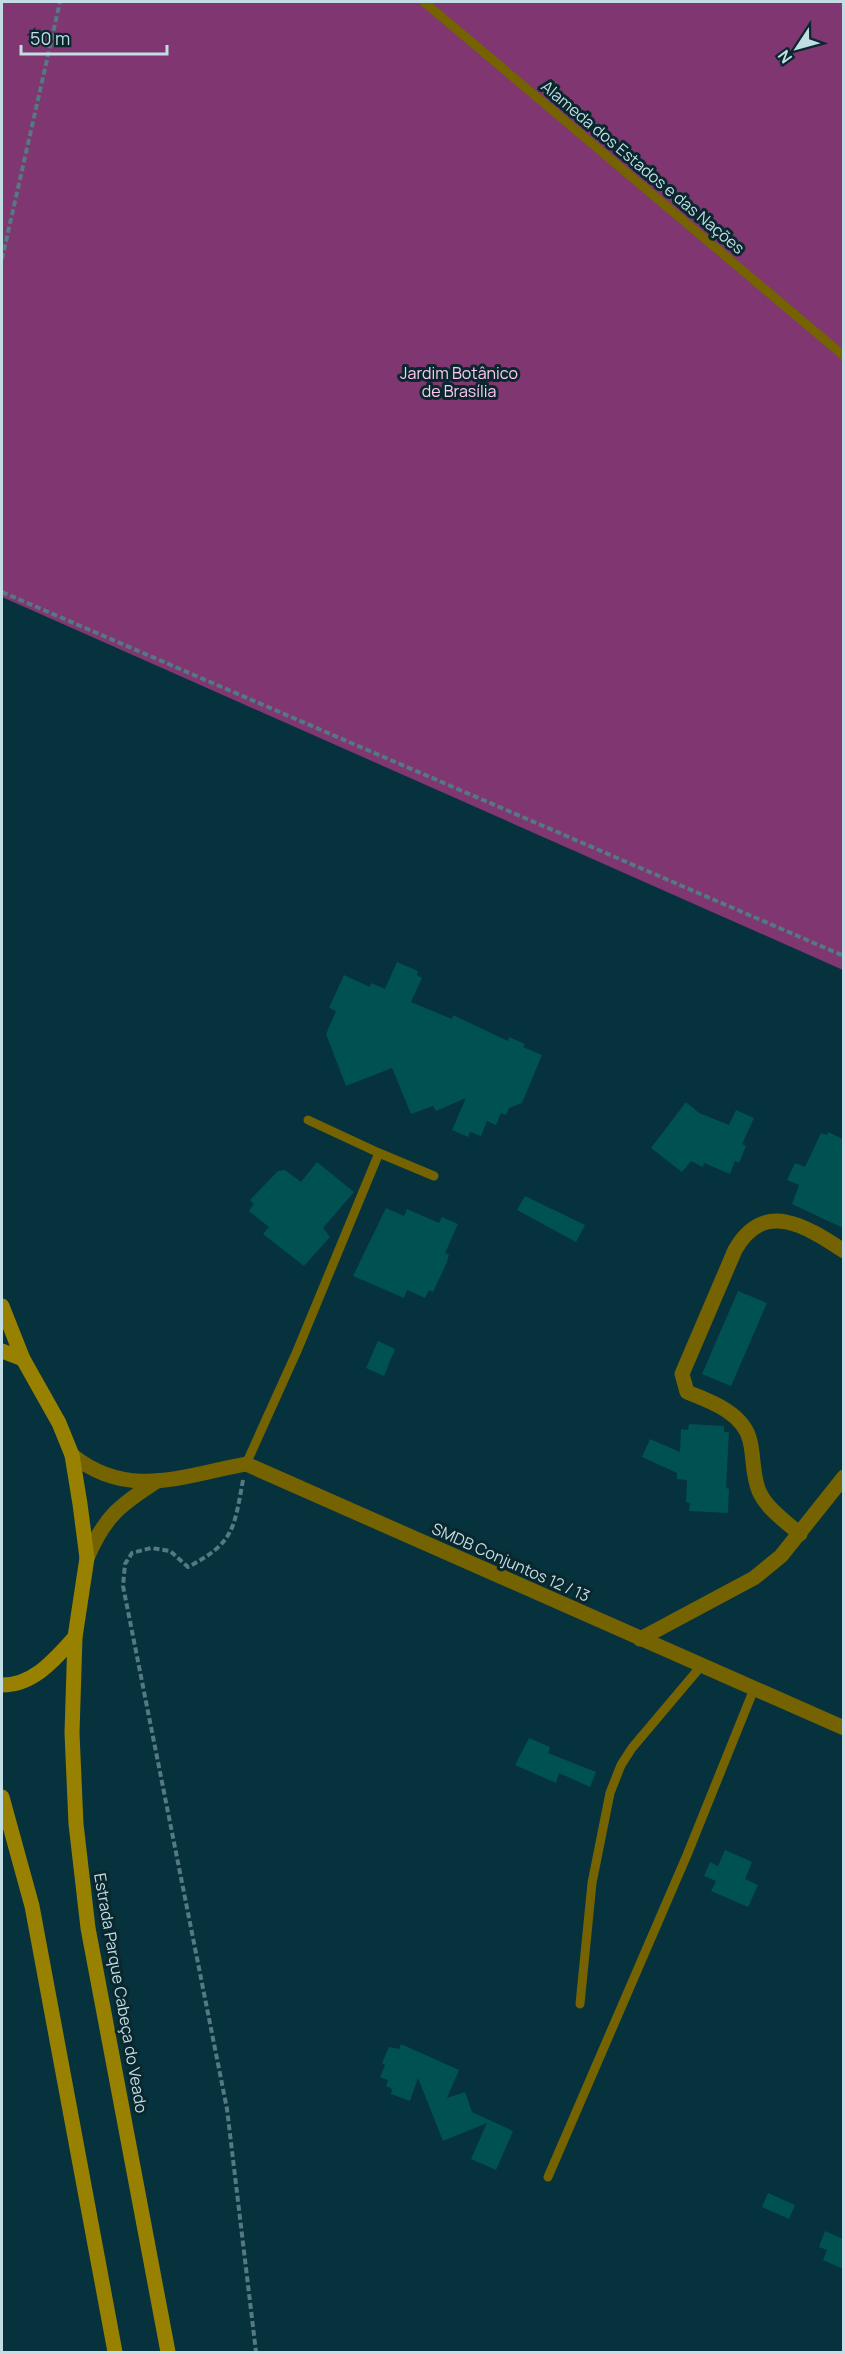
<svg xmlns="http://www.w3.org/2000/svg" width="845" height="2354" font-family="Manrope,sans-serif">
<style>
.green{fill:#7f3671}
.building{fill:#005152}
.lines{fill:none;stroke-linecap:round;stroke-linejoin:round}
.path{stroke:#537982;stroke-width:4;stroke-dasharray:6 3;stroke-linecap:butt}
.lane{stroke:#756200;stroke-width:9}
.street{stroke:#756200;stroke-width:15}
.secondary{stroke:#988000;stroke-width:15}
.labels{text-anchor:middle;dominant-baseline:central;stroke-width:6;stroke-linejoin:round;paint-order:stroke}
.street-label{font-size:16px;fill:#c2dde4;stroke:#0a272e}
.park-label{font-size:16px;fill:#ffc9f1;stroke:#0a272e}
</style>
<rect width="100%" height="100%" fill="#05323c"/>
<polygon class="green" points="2,2 843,2 843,970 2,597"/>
<g class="building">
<polygon points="397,962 418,971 417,975 422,978 411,1002 452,1019 453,1015 508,1041 509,1037 525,1044 523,1047 542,1055 522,1103 509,1108 506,1115 501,1113 496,1125 487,1121 481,1136 470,1132 468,1137 452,1130 466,1098 436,1111 433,1106 411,1114 392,1068 346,1086 326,1034 336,1011 329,1008 344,975 370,987 371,983 385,989"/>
<polygon points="686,1102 699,1113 729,1125 736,1110 754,1118 742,1144 746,1146 739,1163 735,1161 730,1174 704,1163 703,1167 691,1161 682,1172 651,1148"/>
<polygon points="828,1132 843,1139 843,1228 792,1204 799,1185 787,1180 795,1163 805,1167 821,1133 827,1135"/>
<polygon points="317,1162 354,1192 323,1228 330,1237 304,1266 263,1234 269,1227 249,1211 254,1204 250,1200 278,1171 285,1170 301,1182"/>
<polygon points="525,1196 585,1225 576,1242 517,1210"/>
<polygon points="386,1208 404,1216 407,1209 439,1223 442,1217 458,1224 445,1253 449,1255 447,1262 433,1292 429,1290 425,1298 407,1290 404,1298 353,1276"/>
<polygon points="738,1291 767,1303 731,1386 702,1374"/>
<polygon points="378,1341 395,1349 384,1376 366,1368"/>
<polygon points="689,1424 724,1426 724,1432 729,1432 726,1488 729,1489 728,1513 689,1511 690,1503 686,1502 687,1480 677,1479 677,1473 642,1457 650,1439 680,1452 681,1429 688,1430"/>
<polygon points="529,1738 550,1747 548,1753 596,1772 590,1787 559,1773 556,1783 515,1765"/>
<polygon points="725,1850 752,1862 745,1879 758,1885 748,1907 711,1891 716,1881 704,1876 710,1862 718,1866"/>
<polygon points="401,2044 459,2070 447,2098 465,2092 472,2112 513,2131 496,2170 471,2159 487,2123 443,2141 418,2078 410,2101 391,2094 392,2089 386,2086 388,2080 380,2077 385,2065 382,2063 389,2047 399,2049"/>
<polygon points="768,2193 795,2205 789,2219 762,2207"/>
<polygon points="825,2231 843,2239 843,2269 823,2260 827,2250 819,2247"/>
</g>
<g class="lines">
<g class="path">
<polyline points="2,259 60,2"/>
<polyline points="2,592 844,956"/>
<path d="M 243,1480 C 234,1529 234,1543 188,1567 L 170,1551 L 151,1548 L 132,1553 L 125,1564 L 123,1586 L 227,2109 L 256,2352"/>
</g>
<g class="lane">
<polyline points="424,2 844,356"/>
<polyline points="308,1120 379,1153"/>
<polyline points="246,1464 297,1351 379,1153 434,1176"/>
<polyline points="580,2004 592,1883 610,1793 621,1765 632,1748 702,1665"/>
<polyline points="548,2177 687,1855 754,1689"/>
</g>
<g class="street">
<path d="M 72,1455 C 128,1500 182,1476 246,1464 L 844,1728"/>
<path d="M 800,1534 C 786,1522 766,1508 759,1491 C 752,1474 754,1457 750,1441 C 744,1413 710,1401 687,1392 L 682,1374 L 735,1250 C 764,1199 806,1226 844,1251"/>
<path d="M 87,1558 C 105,1516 120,1505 157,1481"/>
<polyline points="640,1639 754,1578 781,1556 844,1477"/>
</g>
<g class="secondary">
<polyline points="2,1306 23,1359 59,1423 72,1455 80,1504 87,1558 75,1637 72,1733 76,1824 88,1928 168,2352"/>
<polyline points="2,1351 23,1359"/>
<path d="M 2,1685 C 34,1685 55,1659 75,1637"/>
<polyline points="2,1797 32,1906 115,2352"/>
</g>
</g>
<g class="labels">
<g class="street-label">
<text transform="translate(643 167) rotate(40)">Alameda dos Estados e das Nações</text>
<text transform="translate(511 1562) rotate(24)">SMDB Conjuntos 12 / 13</text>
<text transform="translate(121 1993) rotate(80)">Estrada Parque Cabeça do Veado</text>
</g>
<g class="park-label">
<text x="459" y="373">Jardim Botânico<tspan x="459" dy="18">de Brasília</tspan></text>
</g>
</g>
<rect width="845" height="2354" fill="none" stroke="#c2dde4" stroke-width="6"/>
<g transform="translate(797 48) rotate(234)" stroke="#0a272e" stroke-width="4.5" paint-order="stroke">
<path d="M0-4.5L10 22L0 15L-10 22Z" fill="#c2dde4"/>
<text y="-9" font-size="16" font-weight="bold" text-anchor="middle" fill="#c2dde4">N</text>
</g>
<path d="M21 45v9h146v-9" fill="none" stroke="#c2dde4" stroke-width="3"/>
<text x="30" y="45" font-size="18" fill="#c2dde4" stroke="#0a272e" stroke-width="4.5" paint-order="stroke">50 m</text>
</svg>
